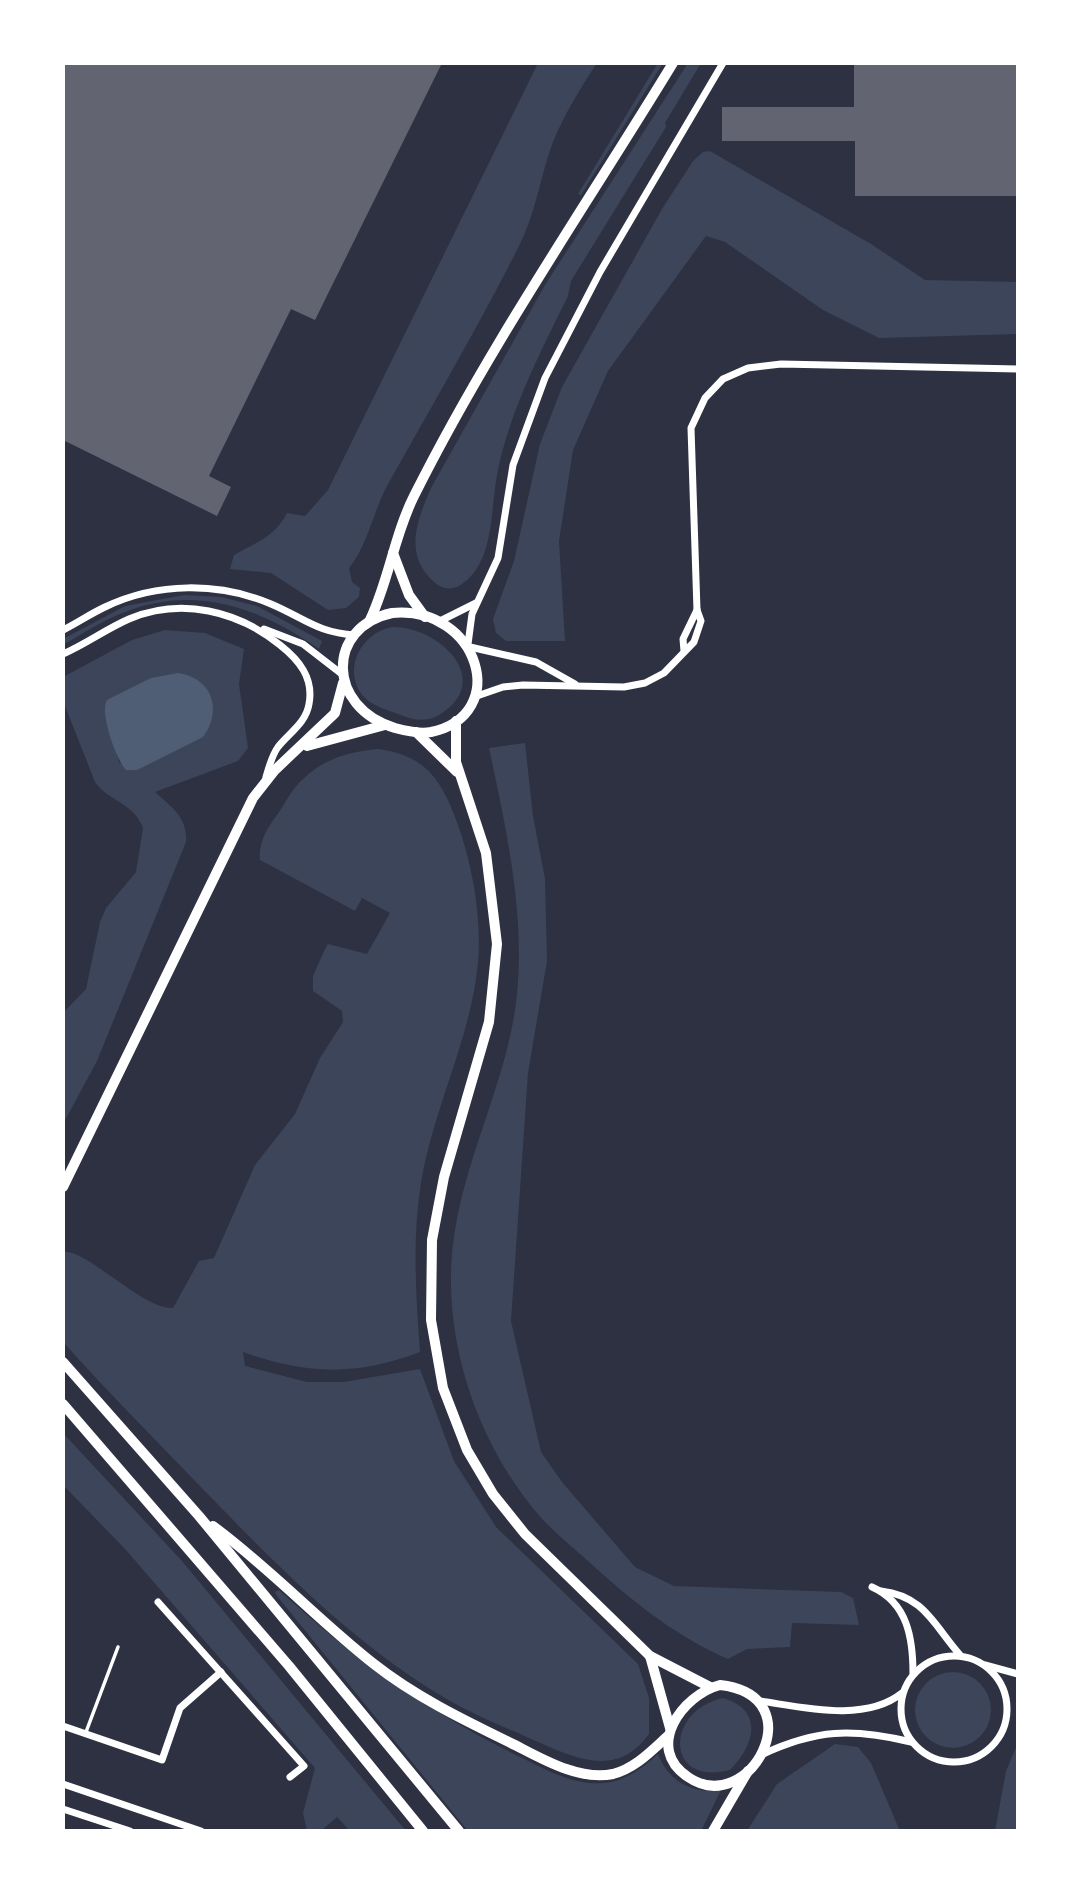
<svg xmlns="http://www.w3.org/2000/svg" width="1081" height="1894" font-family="'Alegreya Sans',sans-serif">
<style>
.green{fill:#3c4559;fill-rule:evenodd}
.water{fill:#4f5d75}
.building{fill:#626471}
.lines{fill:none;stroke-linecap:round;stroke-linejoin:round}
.service{stroke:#fff;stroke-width:3.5}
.minor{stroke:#fff;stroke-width:7}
.primary{stroke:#fff;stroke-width:10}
.trunk{stroke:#fff;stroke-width:10}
</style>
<rect width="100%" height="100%" fill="#2d3142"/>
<g class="green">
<path d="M 538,63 L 597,63 C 581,87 564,115 553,142 C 540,177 536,214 518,248 C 477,329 431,407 387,486 C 373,512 368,545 349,568 L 352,582 L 360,588 L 359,597 L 346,608 L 328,610 L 271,573 L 230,569 L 234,555 C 256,542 274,538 287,513 L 305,516 L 328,490 Z"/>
<polygon points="658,63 663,63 581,195 578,194"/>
<path d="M 688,63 L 701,63 L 665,123 L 666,127 L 571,281 L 568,296 C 540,353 509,412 497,475 C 490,512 495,567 457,587 C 446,590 440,588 432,580 C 404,553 417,520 431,488 L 545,285 Z"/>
<polygon points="710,151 871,244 925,280 1018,282 1018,334 879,338 823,310 725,242 706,236 608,371 573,450 559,541 565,641 506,641 496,633 493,619 514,561 540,444 562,387 662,209 693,161 703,152"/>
<path d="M 184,595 L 221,597 L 257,606 L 322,641 L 319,649 C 258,607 193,583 120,614 C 100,622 82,634 63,645 L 63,639 L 125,606 Z"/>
<path d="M 392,627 C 439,626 496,681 439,715 C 425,723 412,720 398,714 C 387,710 373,706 364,697 C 341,670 361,633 392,627 Z"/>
<path d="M 165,630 L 205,633 L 244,649 L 239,684 L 248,748 L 238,761 L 155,792 C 172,807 188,818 186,842 L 97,1061 L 63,1124 L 63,1013 L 86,989 L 100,922 L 106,908 L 136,872 L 143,828 C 134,803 108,801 95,782 L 63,701 L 63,677 L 132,640 ZM 151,678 L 120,764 L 114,745 Z"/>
<path d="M 525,743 L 533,816 L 545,879 L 547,961 L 528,1073 L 511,1321 L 541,1452 L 562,1482 L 635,1567 L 674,1586 L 841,1592 L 853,1598 L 859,1625 L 792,1623 L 790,1647 L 747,1649 L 728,1659 C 679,1638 637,1605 598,1570 C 580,1553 560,1538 543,1520 C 475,1444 438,1330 455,1230 C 468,1149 509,1075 517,994 C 525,912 506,828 489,748 Z"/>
<path d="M 378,749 C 423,755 440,777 455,817 C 472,861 482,916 478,963 C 471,1038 433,1109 421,1183 C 412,1239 416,1296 420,1352 C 357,1376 306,1375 243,1352 L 245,1366 L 307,1382 L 344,1382 L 420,1369 L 454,1461 L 496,1527 L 638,1664 L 649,1698 L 649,1734 C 616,1780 573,1757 531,1739 C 502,1726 472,1714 445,1698 C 349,1641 271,1559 194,1480 C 150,1434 105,1389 63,1342 L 63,1252 C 86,1248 143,1310 173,1308 L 199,1261 L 214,1258 L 255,1165 L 295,1114 L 320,1058 L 343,1022 L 342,1011 L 313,991 L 313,976 L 326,947 L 328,944 L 367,954 L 390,913 L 362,898 L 355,911 L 260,860 C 258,843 267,828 277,815 C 285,804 292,788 303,779 C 323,759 351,751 378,749 Z"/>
<polygon points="63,1433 182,1561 406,1831 350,1831 337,1817 321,1831 307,1831 303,1813 315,1768 125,1549 63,1485"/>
<path d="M 279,1590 C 355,1660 424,1709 518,1756 C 543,1768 573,1786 603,1783 C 624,1782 643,1768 658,1754 C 669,1782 692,1794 721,1790 L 701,1831 L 468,1831 L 277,1596 L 275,1592 Z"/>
<circle cx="953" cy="1710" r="38"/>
<path d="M 723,1698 C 764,1710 755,1745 730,1770 C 665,1787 664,1711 723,1698 Z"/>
<polygon points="1018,1743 1018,1831 995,1831 1006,1771"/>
<polygon points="835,1744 858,1747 871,1763 900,1831 747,1831 777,1784"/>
</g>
<path class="water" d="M 178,673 C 212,678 223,710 203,737 L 137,770 L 126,770 C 116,760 99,712 107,700 L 151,678 Z"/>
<g class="building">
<polygon points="63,63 442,63 315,320 291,309 209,476 231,487 217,516 63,440"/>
<polygon points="854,63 1018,63 1018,196 855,196 855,141 722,141 722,107 854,107"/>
</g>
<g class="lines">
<polyline class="service" points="86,1732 118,1647"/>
<g class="minor">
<polyline points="438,622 476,603"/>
<polyline points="264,629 303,644 343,675"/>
<path d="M 63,630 C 77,623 90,614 105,607 C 157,582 219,582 271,604 C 304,618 318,633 355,635"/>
<polyline points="468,644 472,614 498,558 513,465 545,378 600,272 723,63"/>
<polyline points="470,647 536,662 575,684"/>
<polyline points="684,651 683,639 697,610"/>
<path d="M 63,654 C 86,644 106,629 129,619 C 182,597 238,611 280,645 C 299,660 314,678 309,704 C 306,723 289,733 278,747 C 272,755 269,767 266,777"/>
<polyline points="474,697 503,687 523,685 624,687 645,683 664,673 694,642 701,621 697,610 691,428 705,398 723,379 748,368 781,364 1018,369"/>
<path d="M 872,1587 C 908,1603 913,1639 913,1674"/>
<path d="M 881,1591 C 925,1596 934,1626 961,1656"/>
<polyline points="158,1602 304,1766 290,1777"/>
<circle cx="954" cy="1709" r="53"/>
<polyline points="985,1665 1018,1674"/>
<path d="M 760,1701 C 802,1707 865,1723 902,1693"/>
<polyline points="63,1726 162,1760 180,1708 221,1672"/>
<path d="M 761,1755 C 816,1729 852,1728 911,1742"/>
<polyline points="63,1784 201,1831"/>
<polyline points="63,1809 130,1831"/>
</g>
<g class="primary">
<polyline points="393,553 409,595 425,617"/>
<path d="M 392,613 C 479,605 512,715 431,732 C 420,734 406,731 395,728 C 326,707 326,627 392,613 Z"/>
<path d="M 370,620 C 389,580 394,536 414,496 C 489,346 586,206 673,63"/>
<polyline points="456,721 456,762 486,853 497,944 489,1022 444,1177 432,1240 431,1320 443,1388 467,1450 493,1494 525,1534 650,1656 710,1687"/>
<polyline points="416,732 457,772"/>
<polyline points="307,746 385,725"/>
<polyline points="63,1187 253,798 275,770 335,713 343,683"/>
<polyline points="650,1656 670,1728"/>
<path d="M 720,1685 C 816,1696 749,1819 688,1777 C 644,1748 682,1695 720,1685 Z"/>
</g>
<g class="trunk">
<polyline points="63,1362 199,1516 459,1831"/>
<polyline points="63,1404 289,1666 423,1831"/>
<path d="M 213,1526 C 270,1568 318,1620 374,1664 C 417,1698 468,1722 517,1746 C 544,1760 581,1781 613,1774 C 636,1768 652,1750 669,1735"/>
<polyline points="713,1831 748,1771"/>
</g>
</g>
<rect width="1081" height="1894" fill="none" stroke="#ffffff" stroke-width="130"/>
</svg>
